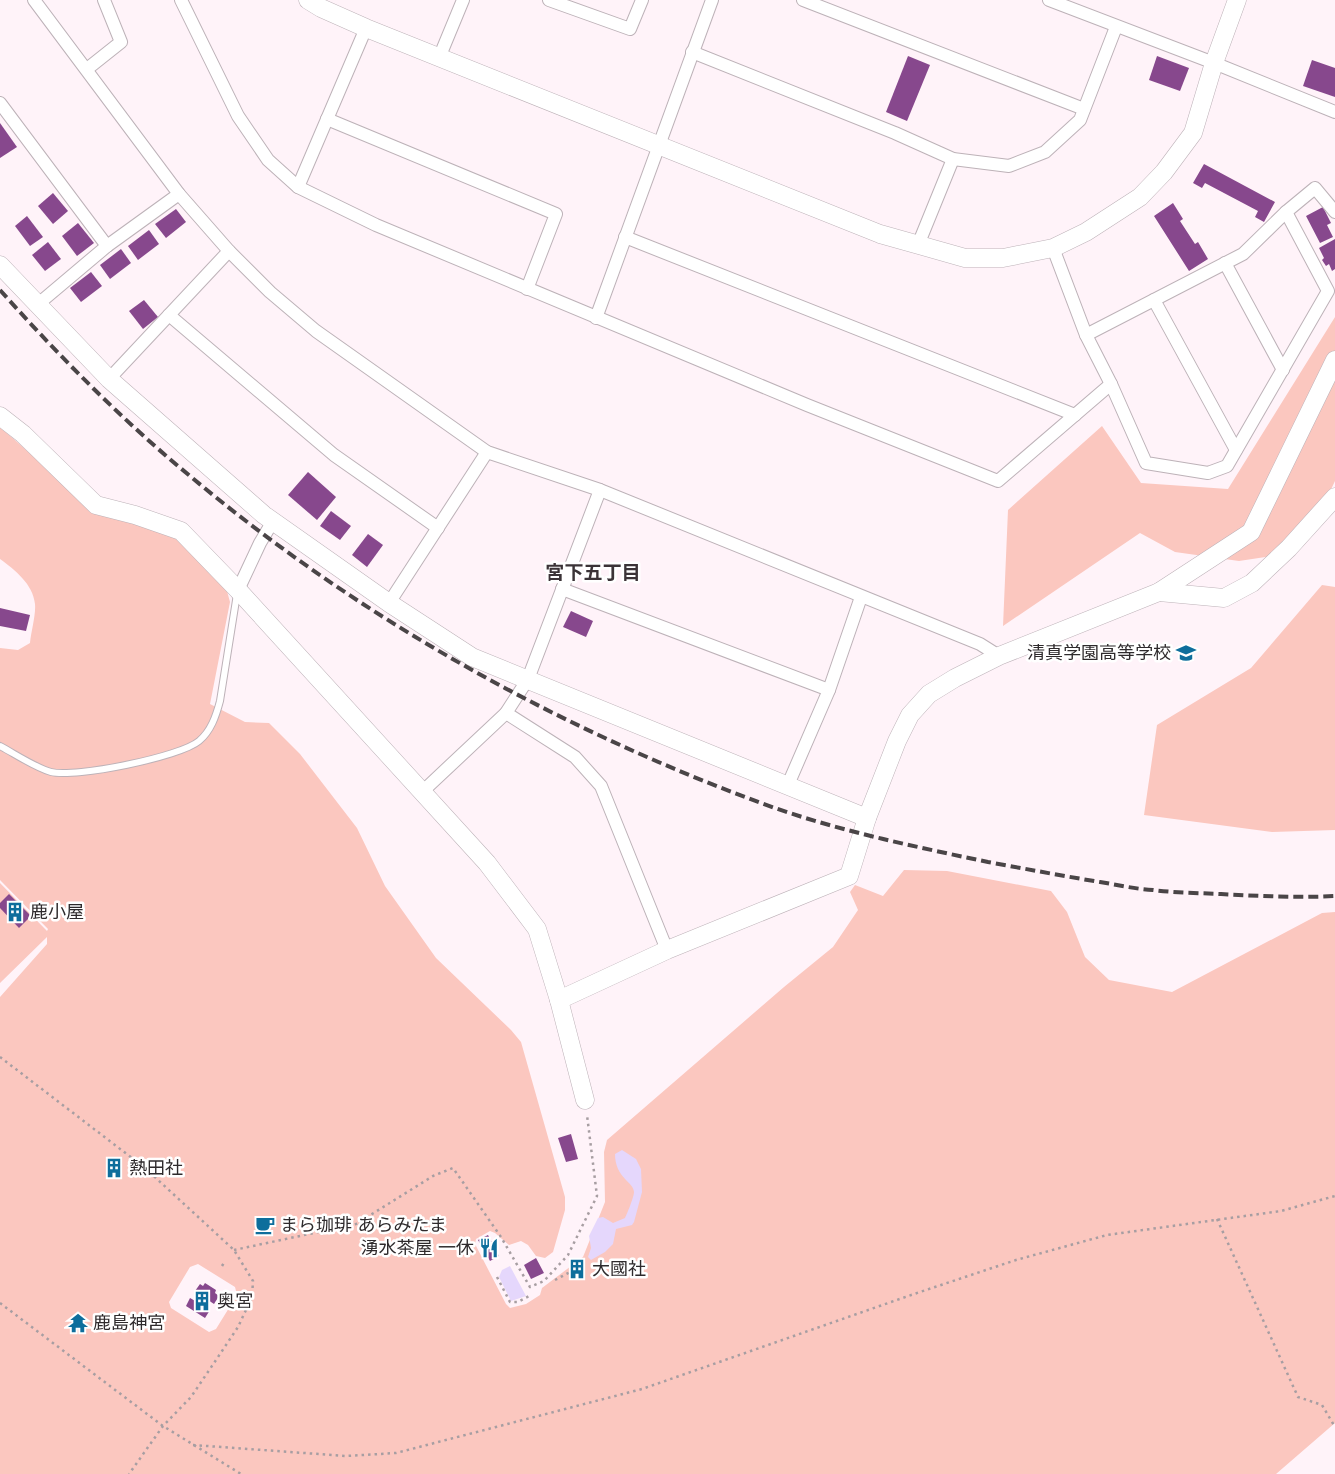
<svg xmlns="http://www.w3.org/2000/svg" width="1335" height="1474" font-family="Jost,'Noto Sans JP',sans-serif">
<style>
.green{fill:#fbc7bf;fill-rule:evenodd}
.water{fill:#e5d7fc}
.building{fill:#87488d}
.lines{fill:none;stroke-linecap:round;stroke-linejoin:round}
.lane-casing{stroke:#bdb2b8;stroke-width:8}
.street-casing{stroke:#bdb2b8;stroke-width:14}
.secondary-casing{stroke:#bdb2b8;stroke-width:19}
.path{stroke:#a79ea2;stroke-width:2.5;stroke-dasharray:2.5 4;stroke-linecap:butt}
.lane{stroke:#fff;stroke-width:6}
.street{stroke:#fff;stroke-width:12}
.secondary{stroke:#fff;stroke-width:18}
.rail{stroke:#4a4547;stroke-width:4;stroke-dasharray:10 5;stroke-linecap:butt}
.labels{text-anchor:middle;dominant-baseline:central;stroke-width:5;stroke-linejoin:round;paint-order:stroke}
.poi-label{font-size:18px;fill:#2e2a2c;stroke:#fff;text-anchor:start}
.neighbourhood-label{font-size:19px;font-weight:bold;fill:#3b3337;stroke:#fff}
</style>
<rect width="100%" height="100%" fill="#fff3f9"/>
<g class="green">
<polygon points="1335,317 1335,481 1305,544 1291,553 1239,561 1175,552 1140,533 1003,626 1008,510 1102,426 1141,483 1228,489"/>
<path d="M 0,427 L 96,511 L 178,538 L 227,591 L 230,602 L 210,704 L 245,722 L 269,723 L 300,754 L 357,828 L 385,886 L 436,958 L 511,1030 L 521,1042 L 565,1197 L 565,1210 L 553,1252 L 545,1258 L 536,1256 L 528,1245 L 521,1241 L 509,1245 L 495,1233 L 490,1231 L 476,1239 L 475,1244 L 506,1304 L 510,1308 L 526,1304 L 540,1295 L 542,1288 L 583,1257 L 605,1202 L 604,1152 L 607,1140 L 784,987 L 833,947 L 858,910 L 850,892 L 855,885 L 883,896 L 904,870 L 947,871 L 1051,891 L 1067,912 L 1085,957 L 1109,980 L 1172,992 L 1322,913 L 1335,912 L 1335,1423 L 1276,1474 L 0,1474 L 0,997 L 47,944 L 47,937 L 0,983 L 0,883 L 47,931 L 48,929 L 0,880 L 0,648 L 18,650 L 30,643 C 31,632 36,615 35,604 C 33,584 15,570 0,559 ZM 198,1264 L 235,1287 L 237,1295 L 216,1329 L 209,1332 L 171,1308 L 169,1302 L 190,1267 Z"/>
<polygon points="1322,585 1335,587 1335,830 1272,832 1144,815 1157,725 1251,668"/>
</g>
<g class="water">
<path d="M 622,1150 L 636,1159 L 641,1169 L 642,1192 L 634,1222 L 632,1225 L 616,1229 L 613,1244 L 605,1252 L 591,1260 L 588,1257 L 591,1248 L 589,1236 L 598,1218 L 603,1217 L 613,1223 L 625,1218 C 627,1214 634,1197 634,1192 C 634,1182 615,1178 615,1154 Z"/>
<polygon points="510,1266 526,1296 511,1301 499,1277 502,1270"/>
</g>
<g class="building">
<polygon points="908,56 930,65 907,121 886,112"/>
<polygon points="1157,56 1189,68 1180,91 1149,80"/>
<polygon points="1312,60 1335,68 1335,97 1303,86"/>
<polygon points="0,123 17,147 0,158"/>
<polygon points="1204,164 1275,202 1264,222 1255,217 1258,211 1205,183 1202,188 1193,183"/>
<polygon points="53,193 68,211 53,224 38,206"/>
<polygon points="1173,203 1183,219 1180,221 1195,244 1198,242 1208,259 1189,271 1154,216"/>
<polygon points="1323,207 1331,223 1327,225 1333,237 1320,243 1306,216"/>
<polygon points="176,209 186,222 166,238 155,224"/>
<polygon points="27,216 43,237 30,246 15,226"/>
<polygon points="78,223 94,243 77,256 62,236"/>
<polygon points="149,230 159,244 138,260 128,246"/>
<polygon points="1335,239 1335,269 1332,271 1329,264 1326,266 1322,260 1324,258 1319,248"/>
<polygon points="48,242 61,259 45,271 32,255"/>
<polygon points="121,249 131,263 110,279 100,265"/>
<polygon points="91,272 102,286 81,302 70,288"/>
<polygon points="144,300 158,317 143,329 129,311"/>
<polygon points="308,472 336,497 317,520 288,495"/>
<polygon points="331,511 351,526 340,540 320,526"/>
<polygon points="368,534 383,545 367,567 352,555"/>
<polygon points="0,608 30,615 26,631 0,626"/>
<polygon points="571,611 593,621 586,637 563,627"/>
<polygon points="9,894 31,916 19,928 0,908 0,903"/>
<polygon points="571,1134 578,1159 566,1162 558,1138"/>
<polygon points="266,1218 272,1224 263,1233 257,1228"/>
<polygon points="488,1235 499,1256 490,1261 478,1240"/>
<polygon points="536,1258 544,1273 531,1279 524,1265"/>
<polygon points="205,1283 216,1290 215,1293 219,1296 214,1304 208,1300 204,1307 210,1310 205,1318 186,1306 190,1298 197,1302 201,1295 195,1291 200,1284 203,1286"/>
</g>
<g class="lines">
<defs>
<path id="lane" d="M 0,746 C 15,754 36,768 51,772 C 75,778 180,757 199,741 C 211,731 216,716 220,701 L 237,594"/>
<g id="street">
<polyline points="34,0 179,194 229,251 270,292 316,331 487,452 600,490 980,644 999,656"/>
<polyline points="181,0 238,116 268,160 298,187 376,225 807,405 998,481 1111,384"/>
<polyline points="549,0 630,29 642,0"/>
<polyline points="803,0 1084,109"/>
<polyline points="1049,0 1214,63 1335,112"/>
<polyline points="692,52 895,133 953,159 1009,166 1045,152 1080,120 1116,27"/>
<polyline points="439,58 463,0"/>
<polyline points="87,69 121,42 104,0"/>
<polyline points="0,103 107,246"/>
<polyline points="327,119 556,214 527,289"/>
<polyline points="298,187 366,28"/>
<polyline points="625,237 1075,415"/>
<polyline points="918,245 953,159"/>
<polyline points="1053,248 1086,335 1111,384 1146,463 1208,473 1227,466 1328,291 1286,212"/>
<polyline points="1225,263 1283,370"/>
<polyline points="1154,300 1236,450"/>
<polyline points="37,305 107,246 179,194"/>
<polyline points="169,315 334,455 438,528"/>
<polyline points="596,318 712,0"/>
<polyline points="1086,335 1243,254 1286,212 1315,188 1335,212"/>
<polyline points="109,379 229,251"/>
<polyline points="562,589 829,690"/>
<polyline points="238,590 260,543 273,521"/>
<polyline points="389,603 487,452"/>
<polyline points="506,713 575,757 601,786 667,950"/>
<polyline points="787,787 829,690 861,597"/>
<polyline points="422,792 506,713 528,679 600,490"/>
</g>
<g id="secondary">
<polyline points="308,0 321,8 366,28 880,234 965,258 1003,258 1053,248 1086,232 1140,197 1164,172 1193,133 1214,63 1237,0"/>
<polyline points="0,265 109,379 264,515 389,603 472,657 867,818"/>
<polyline points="0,416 23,434 96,505 135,515 181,531 238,590 487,863 537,929 559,1000 585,1100"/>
<polyline points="1159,592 1224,598 1252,583 1289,548 1335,497"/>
<polyline points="559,1000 667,950 849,876 867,818 897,741 910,715 929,694 955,678 999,656 1159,592 1251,532 1335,360"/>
</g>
</defs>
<use href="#lane" class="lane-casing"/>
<use href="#street" class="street-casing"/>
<use href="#secondary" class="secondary-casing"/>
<g class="path">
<polyline points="0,1057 145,1168 234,1250 253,1281 252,1297 238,1327 216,1360 191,1397 163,1426 129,1474"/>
<polyline points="1217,1219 1298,1397 1322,1405 1335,1427"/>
<polyline points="234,1250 356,1224 433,1176 453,1168 501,1237 530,1287 544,1281 568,1255 597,1196 587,1115"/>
<polyline points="222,1266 225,1261"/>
<polyline points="497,1277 510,1302 518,1302 529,1296"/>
<polyline points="555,1280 574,1270"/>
<polyline points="0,1303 163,1426 241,1474"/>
<polyline points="193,1445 346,1456 396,1453 642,1389 914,1294 1016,1260 1107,1235 1281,1211 1335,1196"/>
</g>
<use href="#lane" class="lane"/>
<use href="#street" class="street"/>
<use href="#secondary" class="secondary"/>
<path class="rail" d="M 0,290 C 59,356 122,420 190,476 C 358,617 555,727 761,803 C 834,830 912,846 988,862 C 1026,869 1063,876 1100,882 C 1118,885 1135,889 1153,890 C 1176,893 1199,893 1221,894 C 1259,896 1297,898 1335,896"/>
</g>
<defs>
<symbol id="school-bare" viewBox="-9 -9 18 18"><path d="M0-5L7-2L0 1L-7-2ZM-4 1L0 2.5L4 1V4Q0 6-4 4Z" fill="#0e6e9c" stroke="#fff" stroke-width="2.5" paint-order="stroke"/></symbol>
<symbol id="building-bare" viewBox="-9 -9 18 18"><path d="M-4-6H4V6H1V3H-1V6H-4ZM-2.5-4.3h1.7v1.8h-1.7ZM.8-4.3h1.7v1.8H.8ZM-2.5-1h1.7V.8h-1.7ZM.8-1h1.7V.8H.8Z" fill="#0e6e9c" stroke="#fff" stroke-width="2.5" paint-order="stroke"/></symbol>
<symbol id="cafe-bare" viewBox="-9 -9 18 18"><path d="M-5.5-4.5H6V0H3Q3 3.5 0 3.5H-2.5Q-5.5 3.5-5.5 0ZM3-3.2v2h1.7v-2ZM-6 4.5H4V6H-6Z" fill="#0e6e9c" stroke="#fff" stroke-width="2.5" paint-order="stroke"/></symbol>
<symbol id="restaurant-bare" viewBox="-9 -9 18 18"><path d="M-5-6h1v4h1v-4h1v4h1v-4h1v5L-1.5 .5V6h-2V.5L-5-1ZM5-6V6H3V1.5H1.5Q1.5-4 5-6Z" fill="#0e6e9c" stroke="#fff" stroke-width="2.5" paint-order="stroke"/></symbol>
<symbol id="temple-bare" viewBox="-9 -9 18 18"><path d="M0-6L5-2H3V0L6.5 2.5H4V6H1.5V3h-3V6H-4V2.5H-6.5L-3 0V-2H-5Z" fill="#0e6e9c" stroke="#fff" stroke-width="2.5" paint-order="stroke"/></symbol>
</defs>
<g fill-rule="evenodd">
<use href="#school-bare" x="1172" y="639" width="28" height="28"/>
<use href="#building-bare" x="1" y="898" width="28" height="28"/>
<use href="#building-bare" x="100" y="1154" width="28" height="28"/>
<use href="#cafe-bare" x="251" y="1211" width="28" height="28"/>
<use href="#restaurant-bare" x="475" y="1234" width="28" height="28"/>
<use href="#building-bare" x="563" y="1255" width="28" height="28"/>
<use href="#building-bare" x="188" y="1287" width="28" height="28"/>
<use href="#temple-bare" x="64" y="1309" width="28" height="28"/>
</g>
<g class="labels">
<g class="poi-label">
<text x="1171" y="653" text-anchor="end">清真学園高等学校</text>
<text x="30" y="912">鹿小屋</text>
<text x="129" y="1168">熱田社</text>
<text x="280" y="1225">まら珈琲 あらみたま</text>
<text x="474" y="1248" text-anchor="end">湧水茶屋 一休</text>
<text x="592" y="1269">大國社</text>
<text x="217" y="1301">奥宮</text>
<text x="93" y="1323">鹿島神宮</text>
</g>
<g class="neighbourhood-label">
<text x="593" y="572">宮下五丁目</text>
</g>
</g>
</svg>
